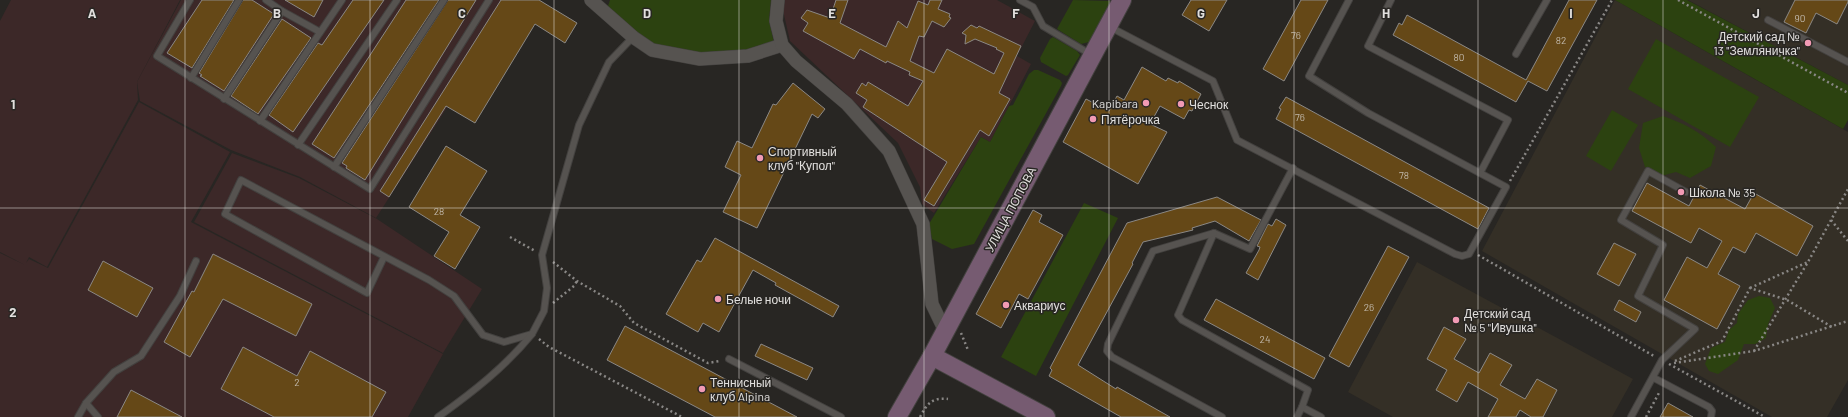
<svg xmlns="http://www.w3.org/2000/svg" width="1848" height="417" font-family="Barlow,sans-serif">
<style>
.industrial{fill:#3c2828}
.built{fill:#342f26}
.green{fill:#2c4210}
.building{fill:#654817;stroke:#8b8885}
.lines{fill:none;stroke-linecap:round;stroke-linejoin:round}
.lane-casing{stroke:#43413f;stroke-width:8}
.street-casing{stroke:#43413f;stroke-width:14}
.secondary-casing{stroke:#43413f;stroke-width:20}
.path{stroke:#898785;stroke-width:2.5;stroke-dasharray:2 3;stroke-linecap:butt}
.lane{stroke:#565350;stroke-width:6}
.street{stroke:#565350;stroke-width:13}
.secondary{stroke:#765b71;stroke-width:18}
.grid{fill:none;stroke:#e1dfdd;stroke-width:1;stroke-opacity:0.55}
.poi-dot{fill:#f19ab4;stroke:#282623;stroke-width:1.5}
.labels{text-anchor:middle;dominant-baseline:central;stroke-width:3;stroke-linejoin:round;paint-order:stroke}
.number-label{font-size:10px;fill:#c2b9ac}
.poi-label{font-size:12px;fill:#e1dfdd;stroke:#282623;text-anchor:start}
.street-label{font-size:12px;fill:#e1dfdd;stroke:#282623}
.grid-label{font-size:13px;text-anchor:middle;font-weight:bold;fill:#e1dfdd;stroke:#282623;stroke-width:3;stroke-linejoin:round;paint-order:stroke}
</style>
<rect width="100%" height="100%" fill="#282623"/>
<g class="industrial">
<polygon points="11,0 180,0 137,82 138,100 47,267 29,257 26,263 29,259 48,268 139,102 230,152 191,222 443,354 408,417 0,417 0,253 25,265 0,252 0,21"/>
<polygon points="181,0 516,0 376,218 300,177 231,150 140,101 137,82"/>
<polygon points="784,0 997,0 1035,21 1017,56 1031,64 990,142 981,137 934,213 922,204 920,187 898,143 790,41 782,6"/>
<polygon points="232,153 299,178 377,219 482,289 443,353 194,222"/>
</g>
<g class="built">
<polygon points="1615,0 1848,132 1848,380 1827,417 1772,417 1482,251"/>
<polygon points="1688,0 1848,0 1848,85"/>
<polygon points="1417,262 1633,379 1612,417 1393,417 1348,392"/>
</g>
<g class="green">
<polygon points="610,0 771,0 769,20 774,43 745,51 697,53 653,44 635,31 608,6"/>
<polygon points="1073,0 1111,1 1089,42 1081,44 1057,29"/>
<polygon points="1615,0 1687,0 1848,85 1848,120 1843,129"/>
<polygon points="1053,37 1077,51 1080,55 1068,75 1066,76 1041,62 1040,58 1050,39"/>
<polygon points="1656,39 1759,97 1730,147 1628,89"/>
<polygon points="1034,70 1038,70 1060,80 1062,83 1061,86 974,244 952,249 932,239 929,224 981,137 990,142 1009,106 1013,105 1029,74"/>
<polygon points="1612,110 1638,125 1611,171 1586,156"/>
<path d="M 1663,116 C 1685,124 1699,131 1716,147 L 1711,166 L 1690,178 L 1676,172 L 1661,176 L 1645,167 L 1639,148 L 1643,123 Z"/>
<polygon points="1084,203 1118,218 1036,376 1001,357"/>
<polygon points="1759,296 1770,298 1775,308 1768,324 1766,338 1755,344 1744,344 1738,360 1718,374 1709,371 1705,364 1711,348 1725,342 1729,330 1737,323 1738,314 1748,300"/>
</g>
<g class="building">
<polygon points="202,0 234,0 192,68 167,53"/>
<polygon points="243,0 252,0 274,14 224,91 200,76 202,75 199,73"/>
<polygon points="285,0 323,0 314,17"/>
<polygon points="353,0 384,0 293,132 269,115 318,43 322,45"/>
<polygon points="406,0 439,0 334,158 312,144"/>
<polygon points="448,0 476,0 365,180 346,168 347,166 342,163"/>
<polygon points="501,0 539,0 577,23 565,43 535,24 475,123 446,106 389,197 380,191"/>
<polygon points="836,0 848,0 840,23 886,47 898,21 907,28 918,1 928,5 930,0 942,0 938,9 950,14 949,17 951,18 944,27 932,21 924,37 919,36 910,61 934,73 947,49 994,74 1004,53 996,49 997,48 975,39 965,44 966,35 962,33 971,25 977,28 979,26 1021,46 999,93 1010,99 989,136 980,130 934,206 924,200 947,162 863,107 867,100 856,93 862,83 866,86 868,82 908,106 923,81 909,75 910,72 887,61 886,63 860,49 854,59 803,31 808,23 801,18 807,10 830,18"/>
<polygon points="1191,0 1227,0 1209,31 1182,15"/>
<polygon points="1301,0 1328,0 1284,81 1263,69"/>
<polygon points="1569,0 1597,0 1547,91 1528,81 1516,102 1393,35 1399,23 1402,25 1407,15 1526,80"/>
<polygon points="1795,0 1848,0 1848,2 1837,24 1816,13 1806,33 1784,22"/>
<polygon points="282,19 311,38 258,114 231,96"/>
<polygon points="1142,67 1166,81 1168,78 1178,83 1179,81 1201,94 1192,111 1189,110 1184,119 1160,106 1150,124 1167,132 1138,184 1063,142 1086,99 1109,111 1117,96 1124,100"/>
<polygon points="793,83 825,109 818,118 812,114 757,228 723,212 741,175 725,167 737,141 752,148 773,104 776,105"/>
<polygon points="1286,97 1489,208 1478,229 1276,119 1281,109 1279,108"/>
<polygon points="446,146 487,171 460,215 480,227 455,269 434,256 449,232 409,207"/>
<polygon points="1647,183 1689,206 1700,185 1745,209 1754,193 1813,226 1797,256 1756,233 1745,253 1733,247 1718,274 1740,286 1717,329 1664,300 1687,257 1707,268 1722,241 1699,228 1691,243 1632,211"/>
<polygon points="1217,197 1261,220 1249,241 1215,221 1192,228 1193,230 1143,242 1132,263 1133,264 1078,365 1116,389 1117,387 1170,417 1121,417 1049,376 1052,370 1050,368 1127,223"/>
<polygon points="1033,210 1042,215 1039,222 1063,235 1028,299 1019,294 1001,328 976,314"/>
<polygon points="1276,219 1286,225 1258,280 1246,273 1259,250 1260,247 1257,246 1268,224 1272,226"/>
<polygon points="715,238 839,306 833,317 775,285 776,283 753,270 719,332 703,323 698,332 666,314 697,260 701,262"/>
<polygon points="1614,243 1636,254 1619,286 1597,274"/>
<polygon points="1388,246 1409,257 1349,367 1329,356"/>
<polygon points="213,254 312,304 296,336 223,299 190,357 164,342 192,291 194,292"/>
<polygon points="103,261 153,288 137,317 88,290"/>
<polygon points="1216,299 1325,358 1314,379 1204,320"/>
<polygon points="1619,300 1641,312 1636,322 1614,310"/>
<polygon points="625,326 797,417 715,417 607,360"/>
<polygon points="1444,327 1466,339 1454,359 1479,373 1490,353 1512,365 1500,385 1525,399 1537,379 1557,390 1543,417 1531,417 1520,410 1516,417 1488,417 1498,399 1468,382 1457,402 1436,390 1447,370 1427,359"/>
<polygon points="761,344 813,368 807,380 755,356"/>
<polygon points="243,347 297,376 310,351 386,392 372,417 274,417 221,389"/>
<polygon points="131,390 182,417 117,417"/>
<polygon points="1668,403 1693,417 1660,417"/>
</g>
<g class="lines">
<defs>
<g id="lane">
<polyline points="190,0 157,56 370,189 489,0"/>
<polyline points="266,0 282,11"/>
<polyline points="1020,0 1033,7 1043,26 1090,54"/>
<polyline points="1391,0 1368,46 1508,120 1480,173"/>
<polyline points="1768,20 1848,62"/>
<polyline points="1110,27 1213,81 1237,140 1455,254 1462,256 1469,254 1506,187 1368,113 1309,76 1349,0"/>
<polyline points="1516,54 1547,0"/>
<polyline points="191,78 239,0"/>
<polyline points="224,99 282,11 320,32"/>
<polyline points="260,121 342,0"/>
<polyline points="298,145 397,0"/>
<polyline points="334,167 444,0"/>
<polyline points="1293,168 1250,249 1214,233 1178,315 1182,320 1308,390 1302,407 1321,417"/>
<polyline points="1214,233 1153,251 1108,344 1107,351 1112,357 1222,417"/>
<polyline points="384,257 367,293 225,214 241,180 429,280 454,296 483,335 504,342 532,334 544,311 547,288 542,255 579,125 609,62 633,37"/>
<polyline points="729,359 841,417"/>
<polyline points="1654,378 1709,407 1712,411 1711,417"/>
<polyline points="86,403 98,417"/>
<polyline points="78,417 86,403 114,372 141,356 180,296 196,261"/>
<path d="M 438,417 C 473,392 505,367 532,334"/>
<polyline points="1297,417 1302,407"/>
<polyline points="1631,417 1662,360 1695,329 1638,296 1663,245 1621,220 1648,171 1686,192"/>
</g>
<g id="street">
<polyline points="591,0 633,37 652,50 700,59 748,56 782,45"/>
<polyline points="778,0 776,21 782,45 796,61 847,104 889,151 923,224 932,304 945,331"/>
</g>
<g id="secondary">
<polyline points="932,356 1046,417"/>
<polyline points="897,417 932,356 1122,0"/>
</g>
</defs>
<use href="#lane" class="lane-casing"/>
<use href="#street" class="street-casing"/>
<use href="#secondary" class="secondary-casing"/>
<g class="path">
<polyline points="1678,0 1848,93"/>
<polyline points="1510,181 1612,0"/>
<polyline points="1831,220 1848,241"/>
<polyline points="510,237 535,251"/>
<polyline points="1478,255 1654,356"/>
<polyline points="553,262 577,281 620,306 634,323 708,363 720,361"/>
<polyline points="1750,288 1808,262"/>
<polyline points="553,303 574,286 577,281"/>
<polyline points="961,333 968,350"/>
<polyline points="539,339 549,347 682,417"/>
<polyline points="1754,351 1808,262 1848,189"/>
<polyline points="1675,361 1722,341 1750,288 1787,300 1832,327"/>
<polyline points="1674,363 1754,351 1848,321"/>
<polyline points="1669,364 1765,417"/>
<path d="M 920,417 C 927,404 932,397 948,399"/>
<polyline points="1646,417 1660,391"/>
</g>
<use href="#lane" class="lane"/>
<use href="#street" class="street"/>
<use href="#secondary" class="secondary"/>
</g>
<path class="grid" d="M 185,0 L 185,417M 370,0 L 370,417M 554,0 L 554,417M 739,0 L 739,417M 924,0 L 924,417M 1109,0 L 1109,417M 1294,0 L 1294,417M 1478,0 L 1478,417M 1663,0 L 1663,417M 0,208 L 1848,208"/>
<g class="poi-dot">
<circle cx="1808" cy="43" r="4"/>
<circle cx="1146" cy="103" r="4"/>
<circle cx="1181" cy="104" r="4"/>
<circle cx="1093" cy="119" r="4"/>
<circle cx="760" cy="158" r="4"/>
<circle cx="1681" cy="192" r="4"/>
<circle cx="718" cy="299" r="4"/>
<circle cx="1006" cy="305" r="4"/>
<circle cx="1456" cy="320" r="4"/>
<circle cx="702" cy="389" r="4"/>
</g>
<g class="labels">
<g class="number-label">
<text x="1800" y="18">90</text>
<text x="1296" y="35">76</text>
<text x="1561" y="40">82</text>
<text x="1459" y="57">80</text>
<text x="1300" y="117">76</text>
<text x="1404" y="175">78</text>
<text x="439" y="211">28</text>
<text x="1369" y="307">26</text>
<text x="1265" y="339">24</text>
<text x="297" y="382">2</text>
</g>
<g class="poi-label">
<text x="1800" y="36" text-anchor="end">Детский сад №<tspan x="1800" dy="14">13 "Земляничка"</tspan></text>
<text x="1138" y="103" text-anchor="end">Kapibara</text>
<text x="1189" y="104">Чеснок</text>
<text x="1101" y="119">Пятёрочка</text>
<text x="768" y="151">Спортивный<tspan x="768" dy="14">клуб "Купол"</tspan></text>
<text x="1689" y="192">Школа № 35</text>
<text x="726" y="299">Белые ночи</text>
<text x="1014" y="305">Аквариус</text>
<text x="1464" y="313">Детский сад<tspan x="1464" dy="14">№ 5 "Ивушка"</tspan></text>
<text x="710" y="382">Теннисный<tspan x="710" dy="14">клуб Alpina</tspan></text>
</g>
<g class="street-label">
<text transform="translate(1010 209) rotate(-62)">УЛИЦА ПОПОВА</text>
</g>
</g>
<g class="grid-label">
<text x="92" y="18">A</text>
<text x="277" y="18">B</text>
<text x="462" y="18">C</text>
<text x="647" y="18">D</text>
<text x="832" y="18">E</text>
<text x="1016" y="18">F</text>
<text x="1201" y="18">G</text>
<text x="1386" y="18">H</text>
<text x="1571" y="18">I</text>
<text x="1756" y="18">J</text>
<text x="13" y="109">1</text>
<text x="13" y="317">2</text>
</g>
</svg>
